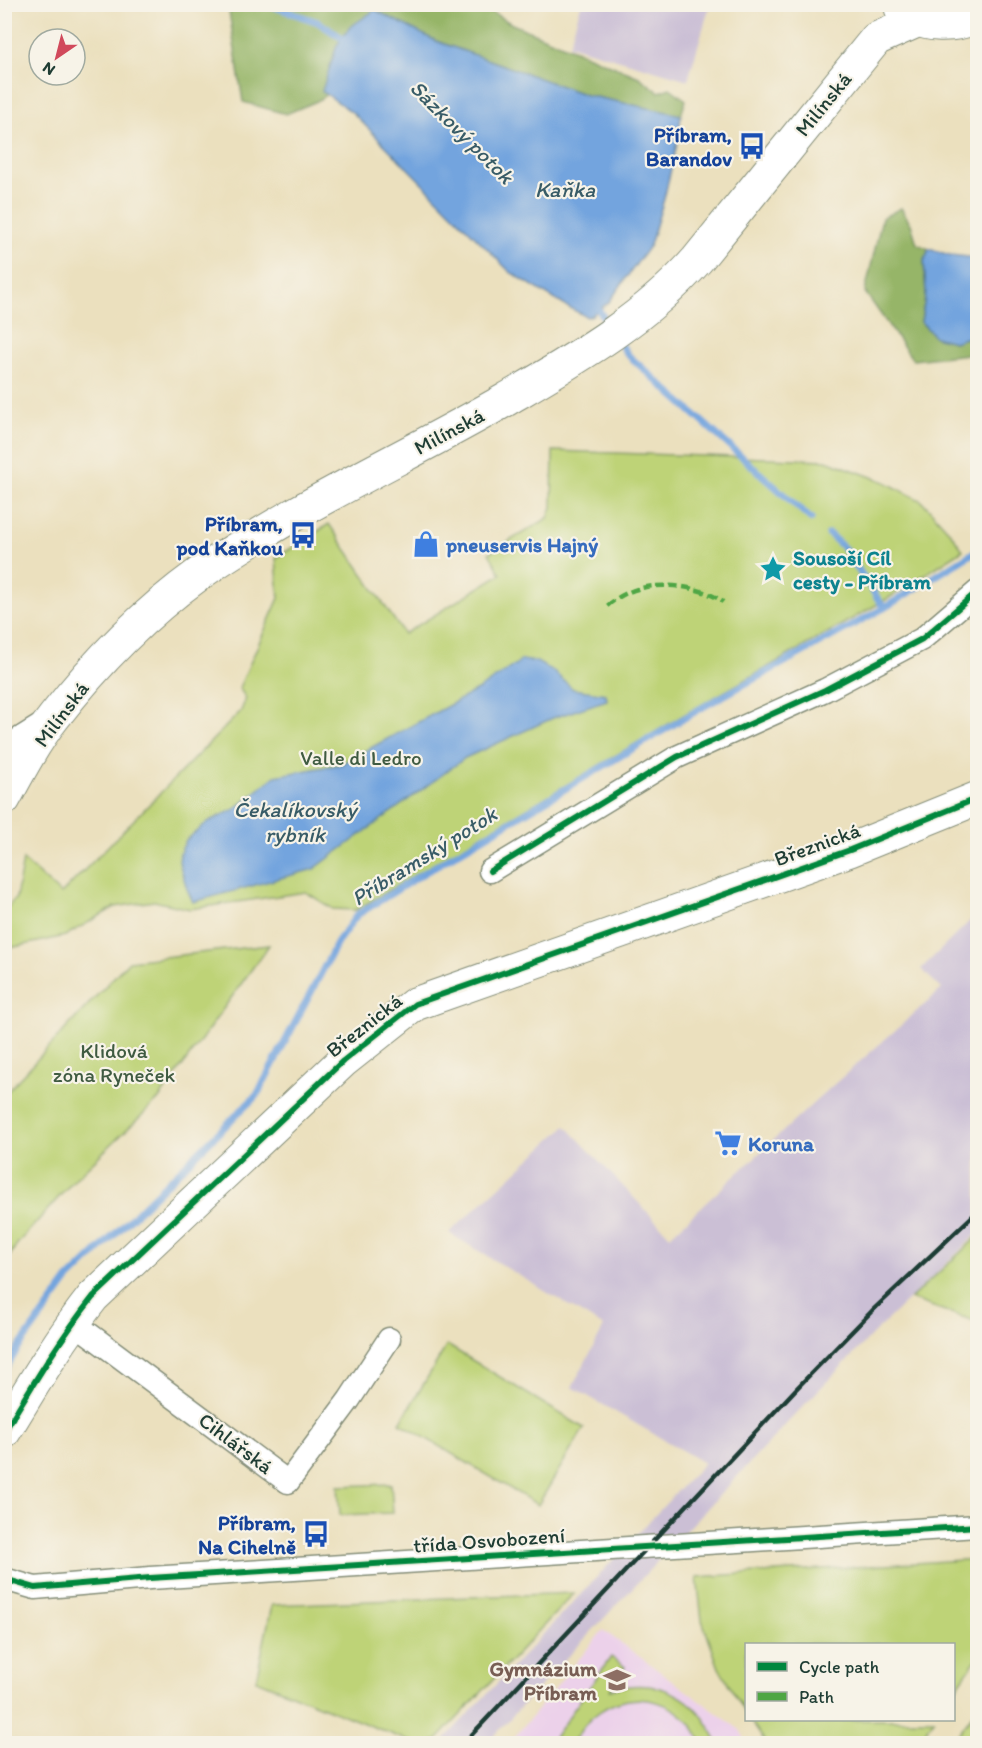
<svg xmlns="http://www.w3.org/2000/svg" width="982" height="1748" font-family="Itim,sans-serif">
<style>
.built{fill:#ecd1ea}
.industrial{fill:#cbbfd5}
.green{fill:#bed377;stroke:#6e8856;stroke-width:1.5}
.forest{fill:#96b568;stroke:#5a794e;stroke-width:1.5}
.water{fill:#73a4de;stroke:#497089;stroke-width:1.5}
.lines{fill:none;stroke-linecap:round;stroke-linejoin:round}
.stream{stroke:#73a4de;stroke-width:7}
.street-casing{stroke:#858e79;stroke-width:25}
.secondary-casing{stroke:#858e79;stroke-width:35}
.primary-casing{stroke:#858e79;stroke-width:35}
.street{stroke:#fff;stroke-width:22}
.secondary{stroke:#fff;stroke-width:33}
.primary{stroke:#fff;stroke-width:33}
.rail{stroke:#1f3d34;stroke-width:4.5}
.quiet{stroke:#4fa644;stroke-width:4.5;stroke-dasharray:9 4.5;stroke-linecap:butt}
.cycleway-casing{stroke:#f7f3e8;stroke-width:10}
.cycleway{stroke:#00873e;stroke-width:6}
.labels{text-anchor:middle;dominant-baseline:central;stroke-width:4.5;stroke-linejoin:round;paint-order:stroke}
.street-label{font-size:21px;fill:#1f3d34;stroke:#f7f3e8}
.transit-label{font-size:21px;font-weight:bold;fill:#164399;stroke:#f7f3e8;text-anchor:end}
.shop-label{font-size:21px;font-weight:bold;fill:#366cbe;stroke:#f7f3e8;text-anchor:start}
.culture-label{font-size:21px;font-weight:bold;fill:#0d838f;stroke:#f7f3e8;text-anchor:start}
.park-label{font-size:21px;fill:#3f5b41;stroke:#f7f3e8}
.education-label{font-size:21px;font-weight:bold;fill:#785e54;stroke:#f7f3e8;text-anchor:end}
.water-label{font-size:22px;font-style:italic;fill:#385c67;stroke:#f7f3e8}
</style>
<rect width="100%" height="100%" fill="#f7f3e8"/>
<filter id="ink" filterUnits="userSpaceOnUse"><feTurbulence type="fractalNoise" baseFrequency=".0167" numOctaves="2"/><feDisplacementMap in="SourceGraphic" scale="12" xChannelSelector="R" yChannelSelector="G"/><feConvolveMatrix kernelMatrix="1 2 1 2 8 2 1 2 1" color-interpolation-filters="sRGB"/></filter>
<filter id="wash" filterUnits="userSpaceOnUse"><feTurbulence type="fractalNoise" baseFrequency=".008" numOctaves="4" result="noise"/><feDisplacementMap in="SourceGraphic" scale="24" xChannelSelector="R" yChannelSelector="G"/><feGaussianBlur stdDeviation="1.35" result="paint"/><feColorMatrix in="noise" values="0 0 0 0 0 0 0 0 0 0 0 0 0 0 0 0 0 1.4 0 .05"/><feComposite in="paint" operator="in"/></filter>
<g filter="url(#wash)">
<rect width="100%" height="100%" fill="#ebe0be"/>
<polygon class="built" points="603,1630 740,1730 747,1743 509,1744"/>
<g class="industrial">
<polygon points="581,5 710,5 688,80 569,45"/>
<polygon points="977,914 977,1234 884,1323 808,1401 487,1743 440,1744 704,1463 572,1387 604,1327 449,1233 566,1126 670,1236 831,1087 942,989 921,969"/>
</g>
<g class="green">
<polygon points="553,451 826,460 885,482 922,501 950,532 963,550 887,599 687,713 356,910 333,909 306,892 190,909 154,901 115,907 65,936 5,949 4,911 16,898 23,860 61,894 241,711 246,698 239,688 279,598 276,558 329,524 404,634 501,574 489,553 548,518 552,507"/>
<polygon points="269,945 158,1100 76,1178 18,1243 5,1263 5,1094 129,961"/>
<polygon points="977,1237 977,1322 910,1299"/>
<polygon points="447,1345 584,1428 538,1505 400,1423"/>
<polygon points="391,1484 393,1513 340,1515 338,1486"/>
<polygon points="977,1559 977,1661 975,1661 954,1691 954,1644 746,1644 746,1714 719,1668 702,1620 697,1577"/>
<polygon points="574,1593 437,1740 431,1743 414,1743 256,1680 272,1605"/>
<path d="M 611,1657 L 625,1667 L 610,1690 C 658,1676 699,1696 717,1743 L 702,1743 C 685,1702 637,1686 599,1712 C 587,1720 580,1732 572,1743 L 550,1743 Z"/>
<polygon points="976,1709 978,1710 977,1743 952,1743"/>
<polygon points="750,1720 934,1720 922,1737 931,1744 766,1743"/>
</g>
<g class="forest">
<polygon points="228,5 480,5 512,24 639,77 659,92 670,88 686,100 681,115 586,95 436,41 375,10 330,92 317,101 286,114 243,102"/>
<polygon points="901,208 911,224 917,244 929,249 924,262 926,292 921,322 935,337 954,342 977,334 977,353 913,360 865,292 882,218"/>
</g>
<g class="water">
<polygon points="375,10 436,41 586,95 681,115 679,135 664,199 650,245 609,302 592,315 587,317 564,305 510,272 353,113 322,91 337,45 350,27"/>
<polygon points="929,249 950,255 977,258 977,334 954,342 935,337 921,322 926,292 924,261"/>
<polygon points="522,660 537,662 554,672 573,689 606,694 607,700 553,718 465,758 314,869 193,902 187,889 179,862 180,853 186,840 208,822 235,809 275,776 341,764 479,689"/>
</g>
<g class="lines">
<g class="stream">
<polyline points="266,4 318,22 348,42"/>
<polyline points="594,302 609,326"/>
<polyline points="618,340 628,355 811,519"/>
<polyline points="829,534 844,548 884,608"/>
<polyline points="4,1371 17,1350 68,1280 257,1095 338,941 357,915 422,874 703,707 884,608 978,550"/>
</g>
</g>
</g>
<g filter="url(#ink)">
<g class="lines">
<defs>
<g id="street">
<polyline points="4,755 19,739 43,724"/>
<polyline points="490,871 677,757 825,690 922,639 978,591"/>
<polyline points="73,1322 288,1482 349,1400 389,1339"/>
<polyline points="4,1579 35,1588 150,1578 978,1526"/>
</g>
<path id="secondary" d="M 4,1432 C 32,1386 59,1340 93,1297 L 343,1061 L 415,1004 L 850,850 L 978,798"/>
<g id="primary">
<path d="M 901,8 C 922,29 952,27 978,17"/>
<path d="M 4,799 C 19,771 35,741 54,717 C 95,664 145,613 199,574 C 296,506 405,458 507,399 C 575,359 644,320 697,260 L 876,39 L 919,20"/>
</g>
</defs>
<use href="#street" class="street-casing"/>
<use href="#secondary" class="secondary-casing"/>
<use href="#primary" class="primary-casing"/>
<use href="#street" class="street"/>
<use href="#secondary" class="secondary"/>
<use href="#primary" class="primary"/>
<polyline class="rail" points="463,1744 796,1389 872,1311 978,1211"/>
<path class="quiet" d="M 607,606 C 613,601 620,596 627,593 C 653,580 701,585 723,602"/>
<defs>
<g id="cycleway">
<polyline points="490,871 677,757 825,690 922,639 978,591"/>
<path d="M 4,1432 C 32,1386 59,1340 93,1297 L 343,1061 L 415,1004 L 850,850 L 978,798"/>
<polyline points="4,1579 35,1588 150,1578 978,1526"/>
</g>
</defs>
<use href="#cycleway" class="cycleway-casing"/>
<use href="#cycleway" class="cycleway"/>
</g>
</g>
<defs>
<symbol id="bus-bare" viewBox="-9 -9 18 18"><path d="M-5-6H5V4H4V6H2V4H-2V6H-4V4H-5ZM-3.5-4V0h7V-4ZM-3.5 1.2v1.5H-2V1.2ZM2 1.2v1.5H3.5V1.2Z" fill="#1a4fb4" stroke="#f7f3e8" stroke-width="2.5" paint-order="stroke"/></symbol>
<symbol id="shop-bare" viewBox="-9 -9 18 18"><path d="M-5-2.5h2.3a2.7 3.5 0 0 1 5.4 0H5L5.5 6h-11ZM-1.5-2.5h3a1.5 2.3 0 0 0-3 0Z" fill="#3f7fe0" stroke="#f7f3e8" stroke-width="2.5" paint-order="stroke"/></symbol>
<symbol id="sight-bare" viewBox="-9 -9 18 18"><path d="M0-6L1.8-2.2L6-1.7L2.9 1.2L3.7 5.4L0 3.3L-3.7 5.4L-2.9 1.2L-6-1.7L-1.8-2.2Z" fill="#0f9aa8" stroke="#f7f3e8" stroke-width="2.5" paint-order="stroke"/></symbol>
<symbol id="supermarket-bare" viewBox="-9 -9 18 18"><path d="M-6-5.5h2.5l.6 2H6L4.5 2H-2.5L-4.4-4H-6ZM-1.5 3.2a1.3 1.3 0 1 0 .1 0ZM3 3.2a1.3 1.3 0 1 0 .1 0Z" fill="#3f7fe0" stroke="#f7f3e8" stroke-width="2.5" paint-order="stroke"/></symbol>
<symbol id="school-bare" viewBox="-9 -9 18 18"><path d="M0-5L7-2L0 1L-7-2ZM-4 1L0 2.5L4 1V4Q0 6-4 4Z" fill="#8d6e63" stroke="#f7f3e8" stroke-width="2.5" paint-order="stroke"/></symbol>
</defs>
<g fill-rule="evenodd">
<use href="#bus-bare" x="733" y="127" width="38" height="38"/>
<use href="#bus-bare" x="284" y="516" width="38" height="38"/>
<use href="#shop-bare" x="407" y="525" width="38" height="38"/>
<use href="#sight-bare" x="754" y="550" width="38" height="38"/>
<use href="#supermarket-bare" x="709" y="1124" width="38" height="38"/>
<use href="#bus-bare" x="297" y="1515" width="38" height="38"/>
<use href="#school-bare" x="598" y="1661" width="38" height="38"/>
</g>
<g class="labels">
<g class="street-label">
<text transform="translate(823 104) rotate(-51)">Milínská</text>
<text transform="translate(449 431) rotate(-28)">Milínská</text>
<text transform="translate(61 714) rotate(-53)">Milínská</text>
<text transform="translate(817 844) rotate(-20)">Březnická</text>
<text transform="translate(364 1025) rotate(-38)">Březnická</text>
<text transform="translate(236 1443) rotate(37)">Cihlářská</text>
<text transform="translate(489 1540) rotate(-4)">třída Osvobození</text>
</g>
<g class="transit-label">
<text x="732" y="134">Příbram,<tspan x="732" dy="24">Barandov</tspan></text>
<text x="283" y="523">Příbram,<tspan x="283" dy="24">pod Kaňkou</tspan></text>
<text x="296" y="1522">Příbram,<tspan x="296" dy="24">Na Cihelně</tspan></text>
</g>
<g class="shop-label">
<text x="446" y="544">pneuservis Hajný</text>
<text x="748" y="1143">Koruna</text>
</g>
<g class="culture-label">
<text x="793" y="557">Sousoší Cíl<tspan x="793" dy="24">cesty - Příbram</tspan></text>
</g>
<g class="park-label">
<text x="361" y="757">Valle di Ledro</text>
<text x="114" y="1050">Klidová<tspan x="114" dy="24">zóna Ryneček</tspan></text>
</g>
<g class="education-label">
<text x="597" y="1668">Gymnázium<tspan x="597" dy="24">Příbram</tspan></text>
</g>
<g class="water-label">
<text transform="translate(462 132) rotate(45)">Sázkový potok</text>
<text x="565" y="189">Kaňka</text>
<text x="295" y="809">Čekalíkovský<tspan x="295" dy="25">rybník</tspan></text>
<text transform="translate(424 856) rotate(-32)">Příbramský potok</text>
</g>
</g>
<rect width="982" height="1748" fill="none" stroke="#f7f3e8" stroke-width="24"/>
<rect x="745" y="1643" width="210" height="78" fill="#f7f3e8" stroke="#a1aaa0" stroke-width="1.5"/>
<rect x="757" y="1662" width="30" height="9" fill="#00873e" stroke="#a1aaa0" stroke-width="1.5"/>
<text x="799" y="1673" font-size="18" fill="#1f3d34">Cycle path</text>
<rect x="757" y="1692" width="30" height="9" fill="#4fa644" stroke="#a1aaa0" stroke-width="1.5"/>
<text x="799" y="1703" font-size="18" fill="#1f3d34">Path</text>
<g transform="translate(57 57) rotate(215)"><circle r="28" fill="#f7f3e8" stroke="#a1aaa0" stroke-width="1.5"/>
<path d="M0-4.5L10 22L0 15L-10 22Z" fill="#d1495b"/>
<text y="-9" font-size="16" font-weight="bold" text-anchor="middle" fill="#1f3d34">N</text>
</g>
</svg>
